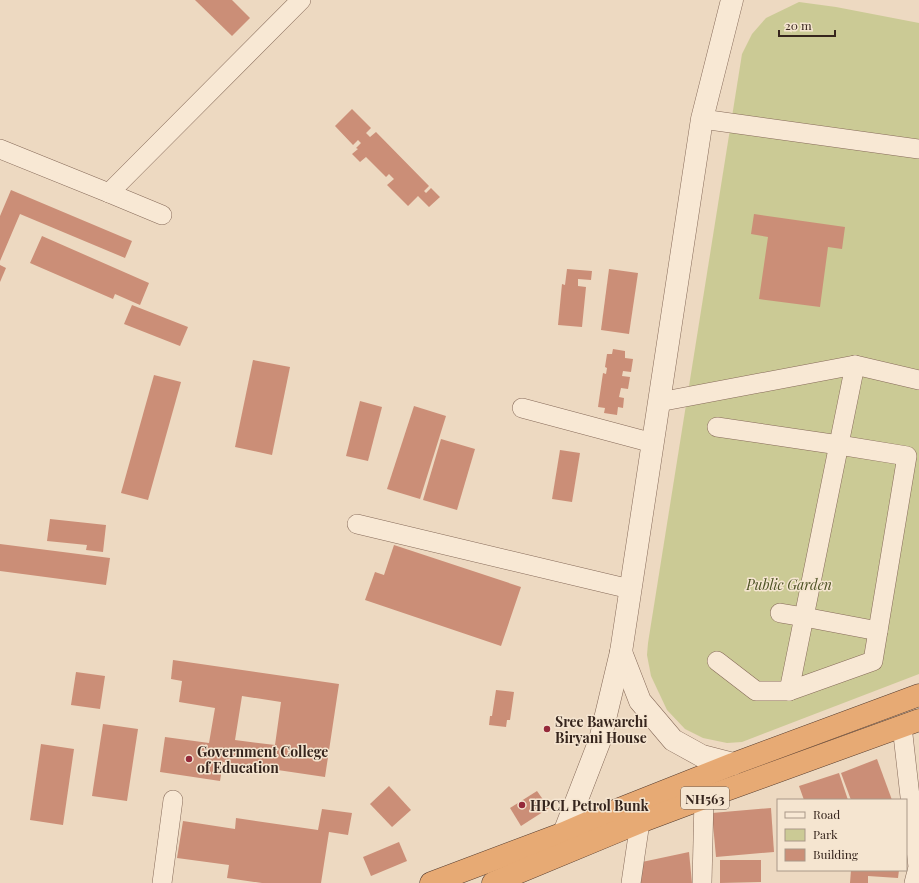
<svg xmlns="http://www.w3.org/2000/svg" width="919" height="883" font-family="'Playfair Display',serif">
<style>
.green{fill:#cbca95}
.building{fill:#cb8e77;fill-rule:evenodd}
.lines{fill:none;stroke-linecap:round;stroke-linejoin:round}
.minor-casing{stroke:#866a59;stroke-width:20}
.tertiary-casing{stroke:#866a59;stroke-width:23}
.trunk-casing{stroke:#543a2d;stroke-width:23}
.minor{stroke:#f8e8d4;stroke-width:19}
.tertiary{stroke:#f8e8d4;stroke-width:22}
.trunk{stroke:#e7aa74;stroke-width:22}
.poi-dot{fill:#95293a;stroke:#f5e5d0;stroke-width:1.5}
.labels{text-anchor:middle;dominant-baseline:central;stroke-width:3;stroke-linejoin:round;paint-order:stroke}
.shield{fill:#f5e5d0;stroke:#6f5f53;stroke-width:1}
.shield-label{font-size:13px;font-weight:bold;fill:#36251d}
.park-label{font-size:14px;font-style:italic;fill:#4d5224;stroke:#f5e5d0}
.poi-label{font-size:14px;font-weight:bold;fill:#36251d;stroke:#f5e5d0;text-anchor:start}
</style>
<rect width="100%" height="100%" fill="#edd9c1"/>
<polygon class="green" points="799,2 836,7 919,23 919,674 742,742 727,743 703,738 685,729 667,710 651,676 647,655 648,643 742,54 752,34 766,18"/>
<g class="building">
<polygon points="195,0 232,0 250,18 232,36"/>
<polygon points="352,109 371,128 366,133 370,137 376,132 429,186 424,191 426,193 431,188 440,197 429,207 418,196 408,206 387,185 394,179 389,174 386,177 366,157 360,162 352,154 358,149 356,148 361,143 358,140 353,145 335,126"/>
<polygon points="11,190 132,241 125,258 20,214 0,261 0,216"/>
<polygon points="754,214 845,227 842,249 828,247 820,307 759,299 768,237 751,234"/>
<polygon points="42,236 149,283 140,305 115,294 113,299 30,263"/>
<polygon points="0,265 6,268 0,282"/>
<polygon points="567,269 592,271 591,280 578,279 578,286 586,287 582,327 558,325 562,284 565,285"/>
<polygon points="609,269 638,273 629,334 601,330"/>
<polygon points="132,305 188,327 180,346 124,324"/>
<polygon points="613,349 625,351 625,358 633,359 631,372 623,371 622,376 630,377 628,389 621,388 619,397 624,398 623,408 618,407 617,415 604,413 605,408 598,407 603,373 606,374 607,368 605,367 607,354 612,354"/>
<polygon points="253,360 290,367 272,455 235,447"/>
<polygon points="154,375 181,382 148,500 121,493"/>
<polygon points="360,401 382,407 368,461 346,456"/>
<polygon points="414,406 446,416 420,499 387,489"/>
<polygon points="441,439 475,449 457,510 423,500"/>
<polygon points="560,450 580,453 572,502 552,499"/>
<polygon points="50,519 106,525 103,552 86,550 87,545 47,541"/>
<polygon points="0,544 110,558 106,585 0,571"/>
<polygon points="394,545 521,587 501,646 365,600 375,572 384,575"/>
<path d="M 173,660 L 339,684 L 325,777 L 223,762 L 220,781 L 160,772 L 165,737 L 209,743 L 215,708 L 179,702 L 182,681 L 171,679 ZM 242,696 L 281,702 L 275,745 L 235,740 Z"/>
<polygon points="76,672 105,676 100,709 71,705"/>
<polygon points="496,690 514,692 510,720 507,720 506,727 489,725 490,716 492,716"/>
<polygon points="103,724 138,729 127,801 92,796"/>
<polygon points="41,744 74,749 63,825 30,820"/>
<polygon points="877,759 892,800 851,800 841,773"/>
<polygon points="839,773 848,800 804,800 799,786"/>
<polygon points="389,786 411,810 392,827 370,804"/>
<polygon points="537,791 549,808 521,826 510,808"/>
<polygon points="771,808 774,852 716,857 712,813"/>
<polygon points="322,809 352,813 348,835 329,832 321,883 262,883 227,878 229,865 177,858 183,821 235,829 236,818 318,830"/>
<polygon points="399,842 407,861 371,876 363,857"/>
<polygon points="689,852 692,883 639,883 642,862"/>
<polygon points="720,860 761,860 761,882 720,883"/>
<polygon points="851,870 899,870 898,878 868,876 868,883 850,883"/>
</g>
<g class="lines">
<defs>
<g id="minor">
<polyline points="702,119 919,149"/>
<polyline points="0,149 109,193 162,215"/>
<polyline points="109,193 301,0"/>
<polyline points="659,402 855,365 919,380"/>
<polyline points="522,408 653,443"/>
<polyline points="717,427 839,445 907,456 873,661 789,691 756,691 717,661"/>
<polyline points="357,524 630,589"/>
<polyline points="780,613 804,617 878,631"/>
<polyline points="789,691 855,365"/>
<polyline points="902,726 918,867 914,883"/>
<polyline points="162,883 173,800"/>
<polyline points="631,883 640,822"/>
<polyline points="702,883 704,798"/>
</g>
<g id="tertiary">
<polyline points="621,652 640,701 673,740 702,756 733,764"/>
<polyline points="564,833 600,740 621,652 702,119 732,0"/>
</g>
<g id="trunk">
<polyline points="431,883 564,833 617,810 733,764 919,695"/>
<polyline points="493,883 640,822 704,798 919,720"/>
</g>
</defs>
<use href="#minor" class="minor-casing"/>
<use href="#tertiary" class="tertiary-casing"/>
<use href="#trunk" class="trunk-casing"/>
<use href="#minor" class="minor"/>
<use href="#tertiary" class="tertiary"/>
<use href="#trunk" class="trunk"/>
</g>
<g class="poi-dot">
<circle cx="547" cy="729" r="4"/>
<circle cx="189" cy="759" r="4"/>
<circle cx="522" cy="805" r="4"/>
</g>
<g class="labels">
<rect class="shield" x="681" y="787" width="48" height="22" rx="3"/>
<g class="shield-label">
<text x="705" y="798">NH563</text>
</g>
<g class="park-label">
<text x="789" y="584">Public Garden</text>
</g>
<g class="poi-label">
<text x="555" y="721">Sree Bawarchi<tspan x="555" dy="16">Biryani House</tspan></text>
<text x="197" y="751">Government College<tspan x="197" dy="16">of Education</tspan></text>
<text x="530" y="805">HPCL Petrol Bunk</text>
</g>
</g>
<rect x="777" y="799" width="130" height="72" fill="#f5e5d0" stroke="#a99888"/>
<rect x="785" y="812" width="20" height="6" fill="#f8e8d4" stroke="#a99888"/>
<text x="813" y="819" font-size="12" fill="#36251d">Road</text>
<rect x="785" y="829" width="20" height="12" fill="#cbca95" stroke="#a99888"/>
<text x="813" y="839" font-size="12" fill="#36251d">Park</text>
<rect x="785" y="849" width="20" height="12" fill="#cb8e77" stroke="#a99888"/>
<text x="813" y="859" font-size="12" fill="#36251d">Building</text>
<path d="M779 30v6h56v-6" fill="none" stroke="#36251d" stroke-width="2"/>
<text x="785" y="30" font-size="12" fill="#36251d" stroke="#f5e5d0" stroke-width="3" paint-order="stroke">20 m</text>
</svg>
